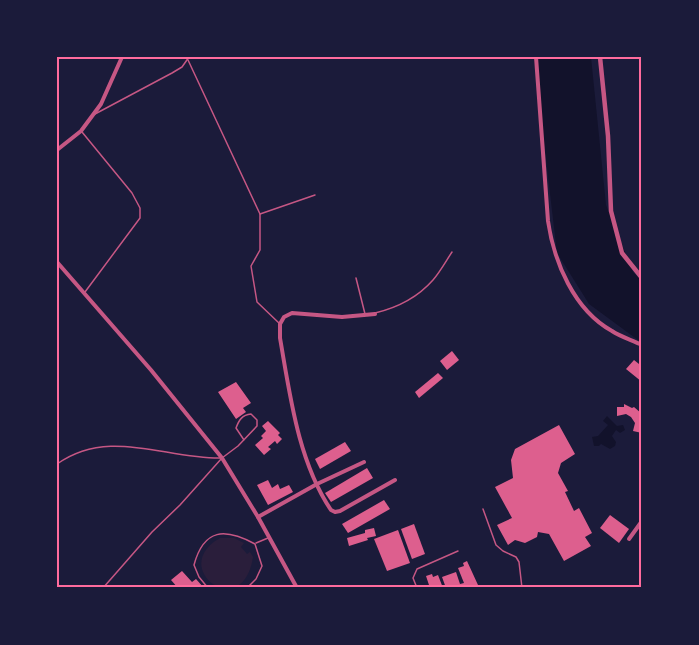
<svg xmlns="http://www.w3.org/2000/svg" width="699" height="645" font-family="Merriweather,serif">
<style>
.green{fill:#2a1e3b}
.water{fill:#12122b}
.building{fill:#dd5f8e}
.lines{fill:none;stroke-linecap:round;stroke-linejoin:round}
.service{stroke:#c65784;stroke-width:1.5}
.minor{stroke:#c65784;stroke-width:4}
.tertiary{stroke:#c65784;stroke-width:4.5}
.neatline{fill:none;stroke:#ff6b9d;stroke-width:2}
</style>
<rect width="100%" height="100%" fill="#1b1b3a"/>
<path class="green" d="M 220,538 L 234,538 L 244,543 L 241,547 L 247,554 L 250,552 L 253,557 C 243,624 167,568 220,538 Z"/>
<g class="water">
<polygon points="534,57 591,57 606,205 633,272 642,281 642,343 589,304 557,253"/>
<polygon points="607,416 617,426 623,425 625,430 620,433 616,430 612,436 616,442 615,446 610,449 601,444 599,446 594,446 592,437 598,436 608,425 603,421"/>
</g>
<g class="building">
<polygon points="452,351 459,360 447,370 440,361"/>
<polygon points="634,360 639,364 642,360 642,382 626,369"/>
<polygon points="438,373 443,378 419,398 415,392"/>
<polygon points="236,382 251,403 243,408 246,412 236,419 218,392"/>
<polygon points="624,404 632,408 634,407 642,414 642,433 633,431 635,423 631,417 626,414 617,416 617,407 624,407"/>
<polygon points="268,421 280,433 278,435 282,439 277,444 275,441 268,447 271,449 264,455 255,445 263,438 261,436 266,431 262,426"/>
<polygon points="559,425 575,454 561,463 558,473 568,491 565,492 574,511 579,508 592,533 585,537 591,546 564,561 549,534 538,532 537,537 525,543 515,540 508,545 497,525 512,518 495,487 513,478 511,460 515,449"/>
<polygon points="345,442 351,451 320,469 315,459"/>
<polygon points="367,468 373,478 331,502 325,493"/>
<polygon points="268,480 272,488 278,484 280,489 289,485 293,492 268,505 257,485"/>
<polygon points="384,500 390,509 348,533 342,524"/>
<polygon points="610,515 629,529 619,543 600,528"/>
<polygon points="414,524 425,554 412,559 401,529"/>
<polygon points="374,528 376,536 367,538 368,540 349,546 347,538 365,533 365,530"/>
<polygon points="398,530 410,563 387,571 374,539"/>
<polygon points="467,561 478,585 468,588 446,588 442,577 456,572 460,584 464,583 458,568 464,566 463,563"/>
<polygon points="182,571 192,582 196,579 204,588 178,588 171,580"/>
<polygon points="432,574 433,577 438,575 443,588 430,588 426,576"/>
</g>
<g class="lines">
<g class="service">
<polyline points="188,60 260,214 260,250 251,266 257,302 280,324"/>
<polyline points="95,114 172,73 182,67 189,57"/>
<polyline points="82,132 132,193 140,208 140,218 85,292"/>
<polyline points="260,214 315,195"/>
<polyline points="356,278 365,314"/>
<path d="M 375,313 C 396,308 418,297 433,280 C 440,272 446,261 452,252"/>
<path d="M 57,464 C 109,427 165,459 221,458"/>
<polyline points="483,509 496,545 503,551 516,557 519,562 522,588"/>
<polyline points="256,543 268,538"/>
<path d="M 103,588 L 152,532 L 180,505 L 222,458 L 238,446 L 257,426 L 257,420 L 251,414 C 242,415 239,420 236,428 L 244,440"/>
<path d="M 208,588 L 199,577 L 194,565 C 204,528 225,528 255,544 L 262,566 L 256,579 L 247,588"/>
<polyline points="417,588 413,578 417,569 458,551"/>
</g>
<g class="minor">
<path d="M 536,57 L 548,221 C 554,262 574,310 612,331 C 621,337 632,340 642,345"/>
<polyline points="57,150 81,131 101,104 122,57"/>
<polyline points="57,262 151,370 222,458 258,517 297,588"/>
<path d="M 375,314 L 342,317 L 292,313 L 284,317 L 280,324 L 280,338 C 290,395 298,461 331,510 L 335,512 L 340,511 L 395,480"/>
<polyline points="258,517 317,484 364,462"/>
<polyline points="629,539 642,521"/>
</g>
<polyline class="tertiary" points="600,57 608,136 611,211 622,253 642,278"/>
</g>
<rect width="699" height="645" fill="none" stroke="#1b1b3a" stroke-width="117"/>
<rect x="58" y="58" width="582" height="528" class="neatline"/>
</svg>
